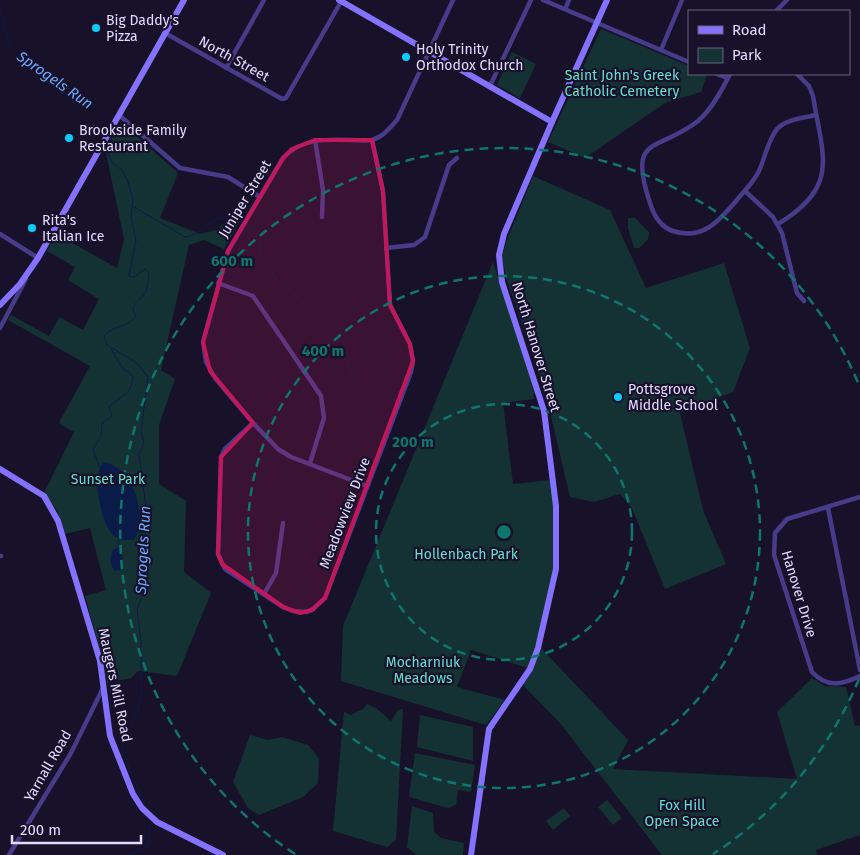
<svg xmlns="http://www.w3.org/2000/svg" width="860" height="855" font-family="'Fira Sans',sans-serif">
<style>
.green{fill:#143234}
.water{fill:#0b1b49}
.lines{fill:none;stroke-linecap:round;stroke-linejoin:round}
.stream{stroke:#0b1b49;stroke-width:1}
.street{stroke:#473c89;stroke-width:4.5}
.secondary{stroke:#8472fe;stroke-width:6}
.marked{fill:#c2185b;fill-opacity:0.2;stroke:#c2185b;stroke-width:4;stroke-linejoin:round}
.ring{fill:none;stroke:#0f766e;stroke-width:2.5;stroke-dasharray:9 6}
.poi-dot{fill:#08ccfe;stroke:#18112a;stroke-width:2}
.labels{text-anchor:middle;dominant-baseline:central;stroke-width:4.5;stroke-linejoin:round;paint-order:stroke}
.poi-label{font-size:14px;fill:#e2daff;stroke:#18112a;text-anchor:start}
.street-label{font-size:14px;fill:#e2daff;stroke:#18112a}
.park-label{font-size:14px;fill:#65e0ce;stroke:#18112a}
.water-label{font-size:15px;font-style:italic;fill:#69aafe;stroke:#18112a}
.centre{fill:#0f766e;stroke:#18112a;stroke-width:2.5}
.ring-label{font-size:15px;text-anchor:middle;font-weight:bold;fill:#0f766e;stroke:#18112a;stroke-width:4.5;stroke-linejoin:round;paint-order:stroke}
</style>
<rect width="100%" height="100%" fill="#18112a"/>
<g class="green">
<polygon points="601,29 689,66 689,74 707,74 701,92 665,103 585,158 548,142"/>
<polygon points="512,52 536,64 520,98 497,85"/>
<polygon points="123,124 178,173 160,218 200,234 220,229 221,225 241,219 224,249 204,240 189,245 161,370 175,379 159,425 159,484 186,501 184,572 211,593 177,676 138,671 131,678 107,683 102,658 85,596 106,590 90,528 65,534 57,511 44,493 74,432 59,423 90,366 8,320 11,315 49,336 59,317 83,330 99,299 68,280 75,267 47,251 56,234 117,268 124,239 105,148 118,125"/>
<polygon points="533,176 610,210 646,288 724,263 750,348 733,392 680,413 703,510 726,564 665,589 632,508 620,494 594,502 570,497 546,395 506,277 502,257 506,243"/>
<polygon points="628,218 635,218 649,232 648,239 639,248 634,248 628,228"/>
<path d="M 493,262 L 535,393 L 533,394 L 534,399 L 503,403 L 513,484 L 551,480 C 554,509 557,541 554,570 C 551,601 538,638 528,668 L 471,650 L 457,687 L 505,700 L 486,725 L 341,681 L 343,626 Z"/>
<polygon points="540,647 628,740 613,769 797,779 777,712 812,678 825,686 846,687 855,726 860,725 860,835 816,850 817,855 662,855 560,723 523,685 531,673"/>
<polygon points="367,704 377,709 391,721 398,710 403,709 396,840 387,847 333,831 344,712 351,715 363,709"/>
<polygon points="420,715 473,727 473,761 417,747"/>
<polygon points="250,735 268,740 282,737 308,745 319,759 318,783 303,797 259,815 248,808 233,782"/>
<polygon points="415,753 475,765 471,792 458,790 456,805 448,808 409,797"/>
<polygon points="607,800 622,818 613,825 598,807"/>
<polygon points="412,806 433,813 434,832 441,838 464,843 463,855 416,855 407,847"/>
<polygon points="564,808 570,816 553,830 546,821"/>
</g>
<g class="water">
<path d="M 104,462 C 133,467 149,516 134,540 C 127,540 120,541 114,536 C 101,525 90,474 104,462 Z"/>
<path d="M 119,547 C 124,555 123,561 120,570 L 114,571 C 110,563 109,559 113,550 Z"/>
</g>
<g class="lines">
<g class="stream">
<polyline points="0,9 11,49 57,84 88,101 111,122"/>
<path d="M 115,127 L 108,153 L 112,163 L 122,170 L 128,182 L 133,200 L 131,217 L 136,240 L 129,276 L 134,277 L 145,269 L 149,274 C 148,279 148,290 144,295 C 140,301 128,305 136,316 C 128,328 114,324 104,336 L 107,345 L 137,363 L 148,377 L 141,431 L 144,444 L 139,454 L 147,516 L 145,524 L 145,562 L 142,570 L 143,594 L 137,609 L 141,643 L 141,700 L 137,713 L 122,741 L 124,754 L 143,801"/>
<path d="M 134,207 L 185,237 C 197,236 205,226 215,220 C 233,211 253,223 258,241 C 260,246 259,251 260,256 L 269,265 L 277,281 L 314,310 L 330,317 L 344,346 L 354,381 L 366,399 L 382,418 L 389,424"/>
<polyline points="392,426 403,432"/>
<path d="M 100,468 L 93,449 L 101,436 L 102,423 L 112,416 L 109,407 C 120,396 131,396 133,377 L 129,372 L 123,369 L 111,349"/>
<polyline points="118,547 118,539"/>
<polyline points="129,855 149,845 149,825"/>
</g>
<g class="street">
<polyline points="543,0 689,62"/>
<polyline points="565,9 569,0"/>
<polyline points="776,11 787,0"/>
<polyline points="165,33 282,99 286,98 342,0"/>
<polyline points="661,50 682,0"/>
<polyline points="226,68 264,0"/>
<polyline points="717,74 727,78"/>
<path d="M 730,74 C 722,90 712,109 698,121 C 657,153 627,134 650,203 C 654,216 660,227 673,231 C 702,241 719,221 736,201 C 744,191 754,182 759,171 C 765,158 768,140 777,129 C 786,119 804,118 816,115"/>
<polyline points="490,86 531,0"/>
<polyline points="119,115 180,168 228,177 260,197"/>
<polyline points="315,140 323,190 322,217"/>
<polyline points="745,191 773,217 782,233 797,293 804,301"/>
<path d="M 778,224 C 840,186 823,158 813,96 L 809,86 L 797,74"/>
<polyline points="0,234 38,258"/>
<polyline points="386,248 414,245 425,237 449,165 457,158"/>
<polyline points="218,283 253,296 321,396 324,418 310,463"/>
<polyline points="0,328 26,279"/>
<polyline points="253,423 225,449 221,457 218,554 225,569 283,607 293,611 306,612 312,610 325,598 411,372 413,361 410,344 390,305 383,191 372,140"/>
<path d="M 367,486 L 291,457 L 278,449 L 253,423 L 215,378 L 206,362 L 203,342 L 228,251 L 283,158 C 302,138 326,139 353,140 C 359,140 367,141 372,140 C 383,137 390,128 397,120 L 453,0"/>
<path d="M 860,497 L 787,519 L 775,533 L 774,555 L 812,672 C 827,688 841,685 860,676"/>
<polyline points="828,508 860,670"/>
<polyline points="0,556 1,556"/>
<polyline points="264,594 276,573 283,523"/>
<polyline points="9,855 71,753 103,688"/>
</g>
<g class="secondary">
<polyline points="339,0 552,122"/>
<polyline points="0,305 20,284 38,258 184,0"/>
<polyline points="0,469 44,496 58,521 100,661 110,736 133,794 142,808 157,822 223,855"/>
<polyline points="471,855 489,729 530,669 538,648 556,569 556,506 544,411 502,282 499,255 504,234 552,122 607,0"/>
</g>
</g>
<path class="marked" d="M 315,140 L 372,140 L 383,191 L 390,305 L 410,344 L 413,361 L 325,598 L 312,610 L 300,613 L 283,607 L 222,564 L 218,554 L 221,457 L 253,423 L 210,371 L 203,342 L 228,251 L 283,158 L 292,149 Z"/>
<g class="ring">
<circle cx="504" cy="532" r="128"/>
<circle cx="504" cy="532" r="256"/>
<path d="M859 679A384 384 0 0 1 713 854M295 854A384 384 0 1 1 859 385"/>
</g>
<g class="poi-dot">
<circle cx="96" cy="28" r="5"/>
<circle cx="406" cy="57" r="5"/>
<circle cx="69" cy="138" r="5"/>
<circle cx="32" cy="228" r="5"/>
<circle cx="618" cy="397" r="5"/>
</g>
<g class="labels">
<g class="poi-label">
<text x="106" y="20">Big Daddy's<tspan x="106" dy="16">Pizza</tspan></text>
<text x="416" y="49">Holy Trinity<tspan x="416" dy="16">Orthodox Church</tspan></text>
<text x="79" y="130">Brookside Family<tspan x="79" dy="16">Restaurant</tspan></text>
<text x="42" y="220">Rita's<tspan x="42" dy="16">Italian Ice</tspan></text>
<text x="628" y="389">Pottsgrove<tspan x="628" dy="16">Middle School</tspan></text>
</g>
<g class="street-label">
<text transform="translate(234 59) rotate(29)">North Street</text>
<text transform="translate(245 199) rotate(-59)">Juniper Street</text>
<text transform="translate(536 347) rotate(73)">North Hanover Street</text>
<text transform="translate(345 513) rotate(-69)">Meadowview Drive</text>
<text transform="translate(799 594) rotate(73)">Hanover Drive</text>
<text transform="translate(115 685) rotate(78)">Maugers Mill Road</text>
<text transform="translate(48 766) rotate(-60)">Yarnall Road</text>
</g>
<g class="park-label">
<text x="622" y="75">Saint John's Greek<tspan x="622" dy="16">Catholic Cemetery</tspan></text>
<text x="108" y="479">Sunset Park</text>
<text x="466" y="554">Hollenbach Park</text>
<text x="423" y="662">Mocharniuk<tspan x="423" dy="16">Meadows</tspan></text>
<text x="682" y="805">Fox Hill<tspan x="682" dy="16">Open Space</tspan></text>
</g>
<g class="water-label">
<text transform="translate(55 80) rotate(35)">Sprogels Run</text>
<text transform="translate(143 550) rotate(-87)">Sprogels Run</text>
</g>
</g>
<circle cx="504" cy="532" r="8" class="centre"/>
<g class="ring-label">
<text x="232" y="266">600 m</text>
<text x="323" y="356">400 m</text>
<text x="413" y="447">200 m</text>
</g>
<rect x="688" y="10" width="162" height="65" fill="#18112a" stroke="#69617f"/>
<rect x="698" y="26" width="25" height="8" fill="#8472fe" stroke="#69617f"/>
<text x="732" y="35" font-size="15" fill="#e2daff">Road</text>
<rect x="698" y="48" width="25" height="15" fill="#143234" stroke="#69617f"/>
<text x="732" y="60" font-size="15" fill="#e2daff">Park</text>
<path d="M12 835v8h129v-8" fill="none" stroke="#e2daff" stroke-width="2.5"/>
<text x="20" y="835" font-size="15" fill="#e2daff" stroke="#18112a" stroke-width="4" paint-order="stroke">200 m</text>
</svg>
